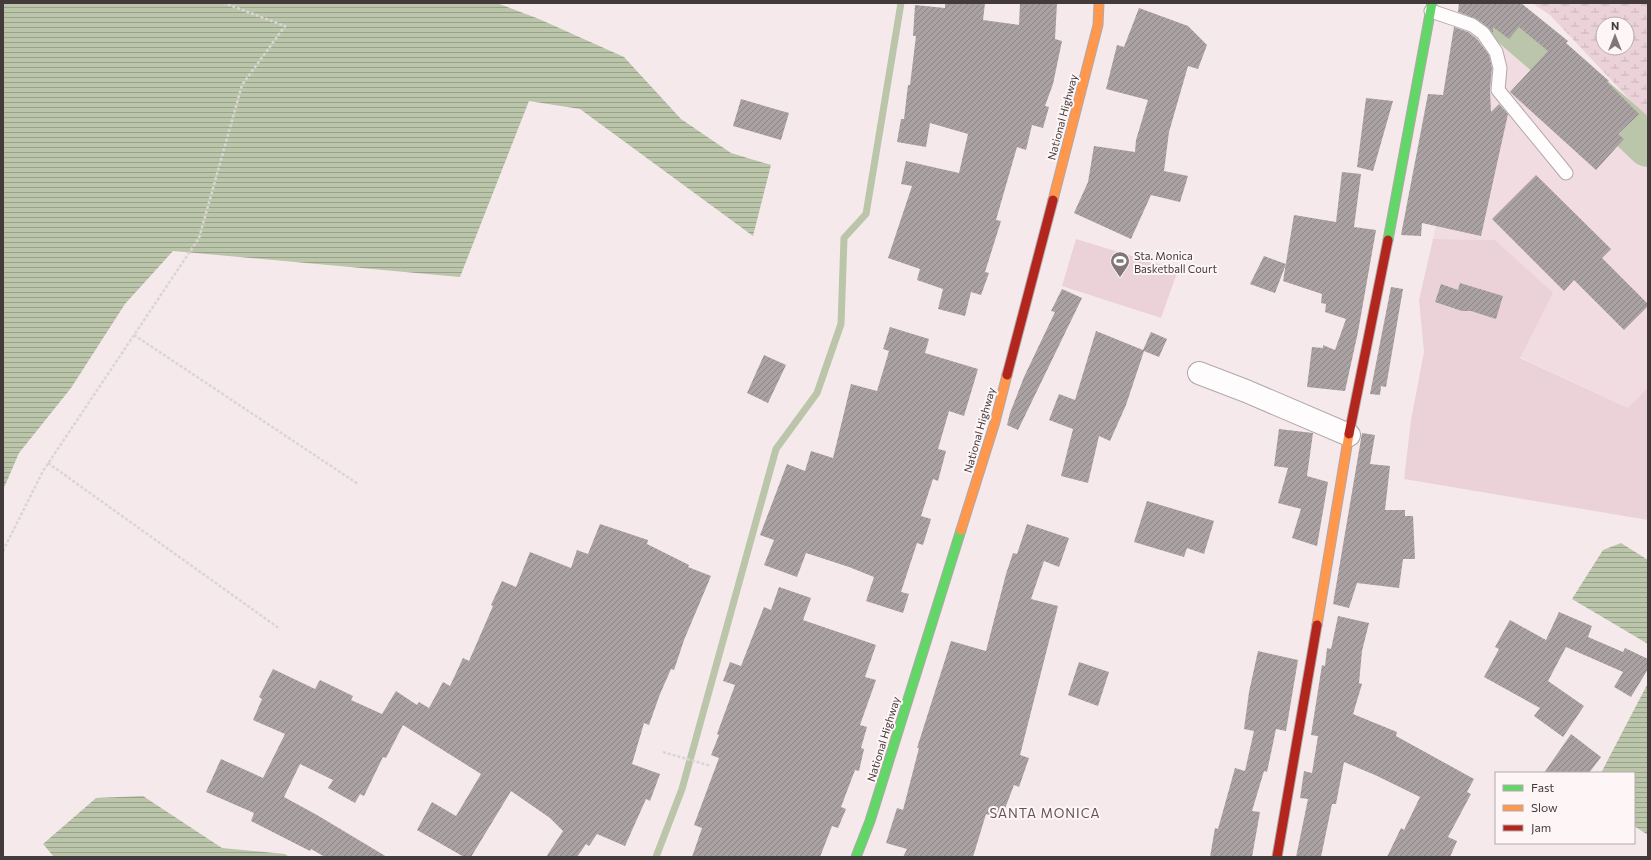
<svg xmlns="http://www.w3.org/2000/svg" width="1651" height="860" font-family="Commissioner,sans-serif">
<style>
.built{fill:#f1dce1}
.grass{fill:#ebd2d8}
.wetland{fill:url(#wetland-marsh);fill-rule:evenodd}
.water{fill:url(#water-rules)}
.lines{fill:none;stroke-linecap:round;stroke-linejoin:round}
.stream{stroke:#bac5aa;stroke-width:7}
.river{stroke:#bac5aa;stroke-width:42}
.building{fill:url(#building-hatch)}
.lane-casing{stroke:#b1a8aa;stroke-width:15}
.street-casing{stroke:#b1a8aa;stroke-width:24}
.fast-casing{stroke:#b1a8aa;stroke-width:11}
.slow-casing{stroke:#b1a8aa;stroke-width:11}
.jam-casing{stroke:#b1a8aa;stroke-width:11}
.path{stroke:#d9d5d6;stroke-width:2.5;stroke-dasharray:3 2;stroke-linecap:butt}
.lane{stroke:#fefcfc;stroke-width:13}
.street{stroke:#fefcfc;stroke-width:22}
.fast{stroke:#63d668;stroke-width:9}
.slow{stroke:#ff974d;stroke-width:9}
.jam{stroke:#b3261e;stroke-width:9}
.labels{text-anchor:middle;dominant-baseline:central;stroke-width:4;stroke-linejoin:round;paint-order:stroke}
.street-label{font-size:11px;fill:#433a3c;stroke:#fef5f7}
.poi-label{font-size:11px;fill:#433a3c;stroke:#fef5f7;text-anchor:start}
.quarter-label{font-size:13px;letter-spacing:1px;fill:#645256;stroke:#fef5f7}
</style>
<defs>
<pattern id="wetland-marsh" width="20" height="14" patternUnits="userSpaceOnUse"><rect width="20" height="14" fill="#ebd2d8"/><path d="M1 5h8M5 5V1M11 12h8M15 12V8" fill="none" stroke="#cbb5ba"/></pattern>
<pattern id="water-rules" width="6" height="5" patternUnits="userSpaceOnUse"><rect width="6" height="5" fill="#bac5aa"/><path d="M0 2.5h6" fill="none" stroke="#99a18c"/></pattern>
<pattern id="building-hatch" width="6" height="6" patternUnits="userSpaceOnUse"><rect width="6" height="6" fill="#aaa1a3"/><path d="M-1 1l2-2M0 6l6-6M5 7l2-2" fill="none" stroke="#8c8486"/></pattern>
</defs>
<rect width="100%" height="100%" fill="#f5e9ec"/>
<polygon class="built" points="1480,23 1538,62 1624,139 1642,135 1648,143 1648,387 1628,408 1520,357 1495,240 1433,239 1462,103 1470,35"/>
<g class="grass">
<polygon points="1076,239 1178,270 1161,318 1062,286"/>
<polygon points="1433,239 1495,240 1553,293 1520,358 1628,408 1648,387 1648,520 1404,479 1411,420 1424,352 1419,300"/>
</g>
<path class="wetland" d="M 1532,3 L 1648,3 L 1648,119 L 1550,15 ZM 1603,24 L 1627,24 L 1627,48 L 1603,48 Z"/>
<g class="water">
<polygon points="3,3 497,3 539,19 624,57 681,119 731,153 771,165 753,236 580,109 529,101 460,277 173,251 125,304 71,388 19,453 3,490"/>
<polygon points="1621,543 1648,560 1648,644 1572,599 1603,550"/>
<polygon points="1648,683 1648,835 1634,826 1634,773 1601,773"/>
<polygon points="143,796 222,848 285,854 289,857 54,857 43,844 96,798"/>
</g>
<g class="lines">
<polyline class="stream" points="656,857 682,789 776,449 817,393 841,324 844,238 866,214 901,3"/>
<polyline class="river" points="1485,3 1624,123 1648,146"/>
</g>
<g class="building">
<polygon points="945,3 985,3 983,20 1019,25 1020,3 1057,3 1055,39 1062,41 1053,84 1045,106 1049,107 1043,128 1032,125 1026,150 1017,147 996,220 1001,221 985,272 989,273 981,295 971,292 965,316 938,309 943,289 917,280 920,269 888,258 912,186 901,184 906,161 959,173 968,134 930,123 926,147 897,142 901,119 904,119 908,85 910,85 916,36 913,36 915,5 945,8"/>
<polygon points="1459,3 1521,3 1568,41 1566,43 1609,81 1607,82 1639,114 1618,134 1624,139 1596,170 1510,92 1548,51 1519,27 1509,39 1493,27 1493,33 1488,27 1477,19 1458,12"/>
<polygon points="1139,8 1188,26 1207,45 1198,69 1188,66 1169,132 1164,171 1188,176 1180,202 1151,195 1131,239 1074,213 1088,182 1094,146 1135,152 1136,140 1148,100 1106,89 1117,45 1124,47"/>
<polygon points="1454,27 1468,32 1477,39 1489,55 1492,68 1490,89 1491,112 1499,104 1508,114 1481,236 1422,223 1421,236 1401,235 1428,94 1443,95"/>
<polygon points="1366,98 1393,101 1373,171 1357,167"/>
<polygon points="741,99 789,113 781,140 733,126"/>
<polygon points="1342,172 1361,174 1354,227 1376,230 1358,332 1345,391 1307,387 1312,347 1323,348 1323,345 1335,350 1346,319 1325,312 1326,304 1321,303 1322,294 1283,281 1294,215 1336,222"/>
<polygon points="1536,175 1611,249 1602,258 1648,304 1648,306 1624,330 1574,280 1564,291 1492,219"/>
<polygon points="1264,256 1286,264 1275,293 1250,284"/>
<polygon points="1460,283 1503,296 1496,319 1471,311 1462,311 1435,302 1441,284 1458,290"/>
<polygon points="1391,287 1403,289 1386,387 1381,386 1380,395 1370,394"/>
<polygon points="1062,289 1082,298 1018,430 1007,425 1010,413 1024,377 1055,312 1051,311"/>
<polygon points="890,327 929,339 925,353 978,369 964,416 949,411 938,449 946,451 938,481 933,479 921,516 931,519 923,545 917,543 901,592 909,594 903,613 866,601 874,577 849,567 806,553 797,577 764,565 774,540 760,535 787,464 805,471 811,451 833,458 851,384 877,391 889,351 883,349"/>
<polygon points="1096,331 1143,350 1151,332 1167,339 1159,357 1144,351 1126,405 1110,441 1099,436 1088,483 1061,476 1073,429 1049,420 1059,394 1075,400"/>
<polygon points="764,355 786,365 768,403 747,393"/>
<polygon points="1279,429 1313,433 1307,476 1328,482 1317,546 1292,538 1301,509 1278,503 1288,468 1274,466"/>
<polygon points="1362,433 1375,435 1370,464 1390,466 1385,510 1405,510 1405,516 1413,516 1415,559 1403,559 1399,588 1357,583 1349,608 1333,604"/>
<polygon points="1147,501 1214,521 1204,554 1187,548 1184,557 1134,542"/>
<polygon points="600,524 648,540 647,544 689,565 688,567 711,576 684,640 674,670 671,669 660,694 649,725 644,723 632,764 660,774 650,801 646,799 625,846 597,834 589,846 586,844 577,857 546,857 563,831 550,818 511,791 471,857 464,857 417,830 432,802 456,816 481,774 403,725 386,758 383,757 364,796 360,794 355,803 328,788 333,780 300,764 284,797 317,815 387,857 325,857 311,849 310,851 251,821 254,813 206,792 221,759 263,778 285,734 253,720 262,699 259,697 273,669 315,689 320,680 353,696 351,700 382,714 396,691 417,705 419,702 429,708 443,682 450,686 463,658 469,661 493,606 491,605 502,581 516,587 530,552 571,568 577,550 588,554"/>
<polygon points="1027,524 1069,538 1059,567 1044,561 1031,599 1058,606 1020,755 1029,758 1019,787 1014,785 1001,819 986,814 973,857 903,857 907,849 886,843 897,808 903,810 919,748 917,748 951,641 986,651 1006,574 1013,553 1017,554"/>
<polygon points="779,587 811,598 803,620 876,645 865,677 876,680 860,725 867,727 861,748 864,749 859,771 855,770 841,807 846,809 838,828 832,826 820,857 692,857 702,828 694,825 719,758 711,755 719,735 717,734 735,685 723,681 730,662 741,666 764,607 771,610"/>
<polygon points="1559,612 1592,626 1588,637 1623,652 1625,648 1648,659 1648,669 1631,697 1614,687 1623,672 1566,647 1548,681 1584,706 1563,737 1534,716 1540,708 1484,677 1499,649 1495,647 1510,620 1546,640"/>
<polygon points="1338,616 1369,623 1362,651 1359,683 1362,684 1353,714 1397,732 1396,736 1474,779 1467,792 1471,794 1448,837 1457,841 1450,857 1387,857 1401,828 1404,830 1420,797 1375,775 1344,762 1336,804 1332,804 1321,857 1296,857 1308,799 1300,798 1303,778 1304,771 1312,773 1318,736 1311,735 1322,665 1325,666 1327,648 1331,649"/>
<polygon points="1258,651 1298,660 1286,731 1276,729 1267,772 1264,771 1252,811 1260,812 1252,857 1210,857 1215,828 1218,829 1235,768 1245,771 1254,731 1244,729 1249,692"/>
<polygon points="1079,662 1109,672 1098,706 1068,695"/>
<polygon points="1571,734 1601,757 1589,773 1544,773"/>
</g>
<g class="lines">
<defs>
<polyline id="lane" points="1431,11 1472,25 1483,33 1496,52 1500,68 1498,90 1566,173"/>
<polyline id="street" points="1199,373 1246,391 1349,435"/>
<g id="fast">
<polyline points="1388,240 1432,3"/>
<polyline points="856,857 870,821 961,530"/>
</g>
<g id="slow">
<polyline points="1053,200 1098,25 1099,3"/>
<polyline points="961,530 995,422 1007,375"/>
<polyline points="1317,625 1349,434"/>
</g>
<g id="jam">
<polyline points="1007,375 1053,200"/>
<polyline points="1349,434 1388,240"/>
<polyline points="1277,857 1317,625"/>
</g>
</defs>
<use href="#lane" class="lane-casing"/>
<use href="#street" class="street-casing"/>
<use href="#fast" class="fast-casing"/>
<use href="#slow" class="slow-casing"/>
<use href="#jam" class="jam-casing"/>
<g class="path">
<polyline points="134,335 358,484"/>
<polyline points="48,463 280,629"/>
<polyline points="3,551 43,471 199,238 242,85 285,26 224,3"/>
<polyline points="663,752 711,766"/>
</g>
<use href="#lane" class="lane"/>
<use href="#street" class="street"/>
<use href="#fast" class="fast"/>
<use href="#slow" class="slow"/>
<use href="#jam" class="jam"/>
</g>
<defs>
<symbol id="stadium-pin" viewBox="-11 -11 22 30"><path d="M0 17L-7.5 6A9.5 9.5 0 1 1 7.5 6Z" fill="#81777a" stroke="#fef5f7"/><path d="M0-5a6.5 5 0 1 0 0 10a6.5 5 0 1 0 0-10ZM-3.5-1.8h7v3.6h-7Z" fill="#fff"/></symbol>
</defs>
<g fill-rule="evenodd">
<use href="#stadium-pin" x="1109" y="250" width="22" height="30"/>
</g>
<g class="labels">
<g class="street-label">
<text transform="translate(1062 117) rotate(-75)">National Highway</text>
<text transform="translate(979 430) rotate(-74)">National Highway</text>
<text transform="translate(883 739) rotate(-73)">National Highway</text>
</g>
<g class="poi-label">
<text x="1134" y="255">Sta. Monica<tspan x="1134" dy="13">Basketball Court</tspan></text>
</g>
<g class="quarter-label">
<text x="1045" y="813">SANTA MONICA</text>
</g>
</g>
<rect width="1651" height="860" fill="none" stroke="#433a3c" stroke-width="8"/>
<rect x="1495" y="772" width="140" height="72" fill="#fef5f7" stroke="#b3aaac"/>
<rect x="1503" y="785" width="20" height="6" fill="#63d668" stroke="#b3aaac"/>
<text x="1531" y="792" font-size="12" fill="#433a3c">Fast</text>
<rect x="1503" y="805" width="20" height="6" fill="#ff974d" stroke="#b3aaac"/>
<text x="1531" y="812" font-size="12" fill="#433a3c">Slow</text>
<rect x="1503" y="825" width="20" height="6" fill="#b3261e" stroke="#b3aaac"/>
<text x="1531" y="832" font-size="12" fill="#433a3c">Jam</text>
<g transform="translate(1615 36)"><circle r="19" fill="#fef5f7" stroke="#b3aaac"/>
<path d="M0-3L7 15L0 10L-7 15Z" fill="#81777a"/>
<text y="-6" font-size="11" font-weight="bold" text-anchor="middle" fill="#433a3c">N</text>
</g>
</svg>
